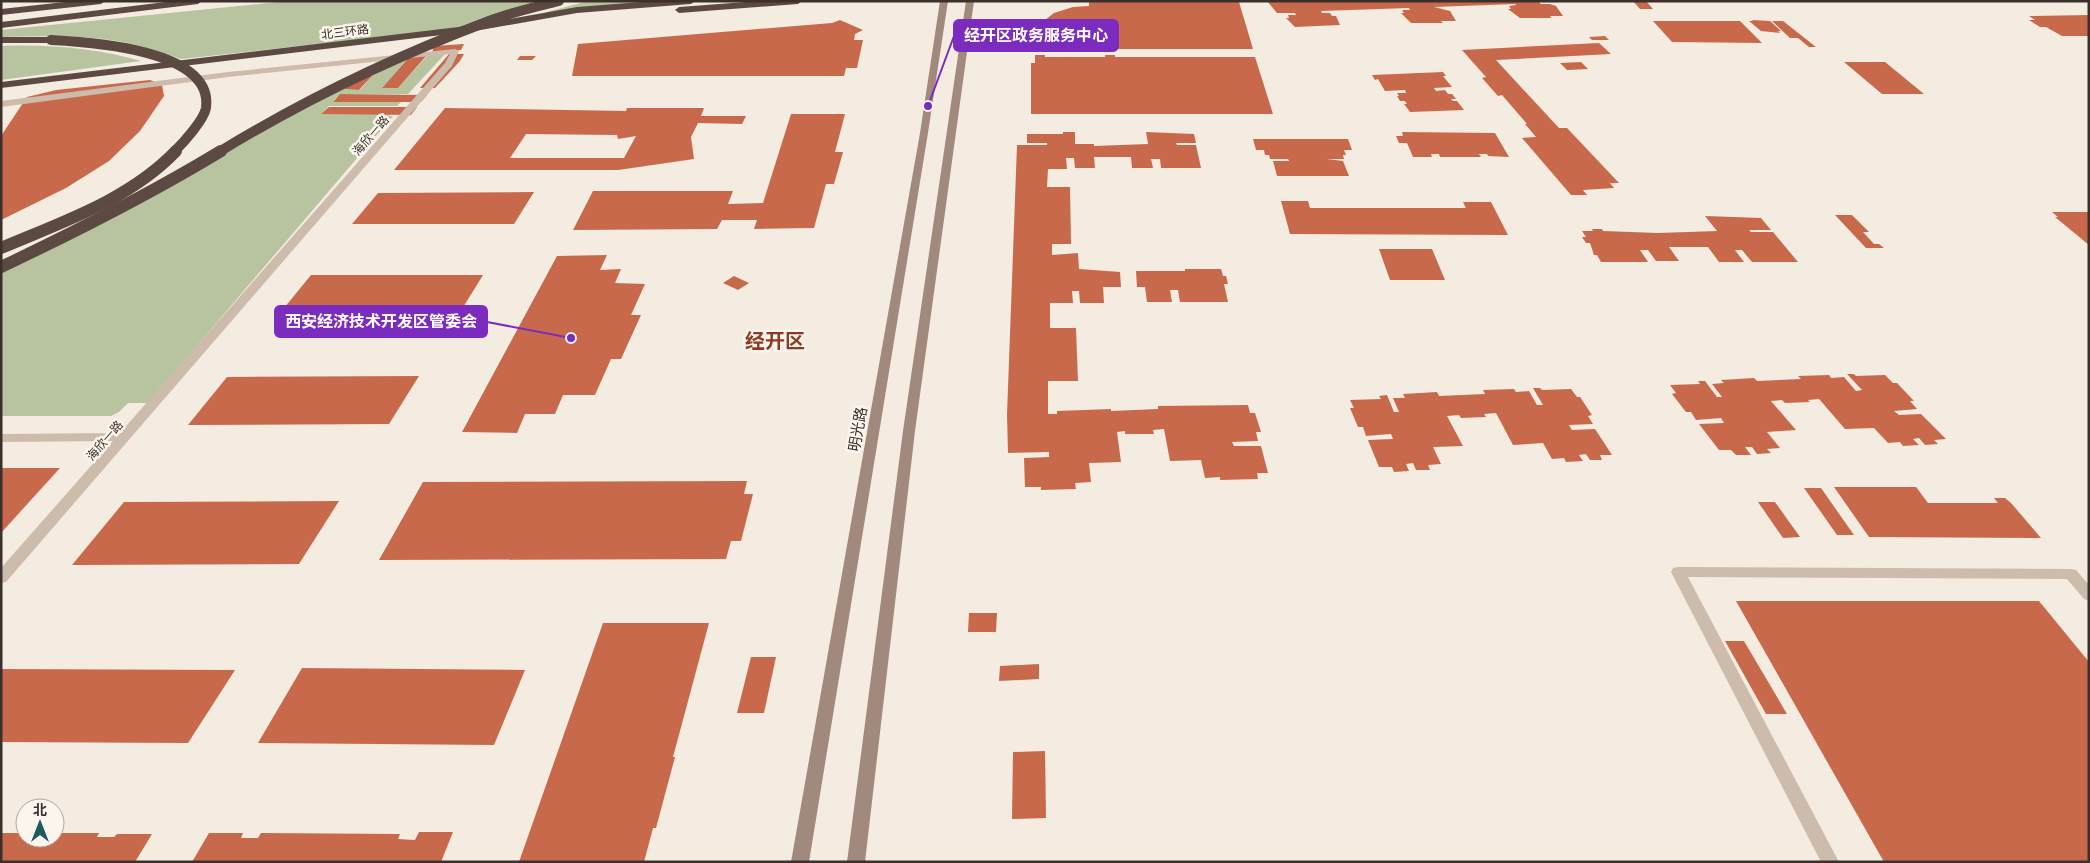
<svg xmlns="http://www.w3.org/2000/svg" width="2090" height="863" font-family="Barlow,'Noto Sans SC',sans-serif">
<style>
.green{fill:#b8c4a0}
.building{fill:#c8694b;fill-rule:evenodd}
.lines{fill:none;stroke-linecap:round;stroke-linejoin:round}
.lane{fill:#cdbbac;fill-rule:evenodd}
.street{fill:#cdbbac;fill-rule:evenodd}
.secondary{fill:#a18a7d;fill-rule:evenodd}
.highway{fill:#5c4a42;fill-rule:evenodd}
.highway-bridge-far1{stroke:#5c4a42;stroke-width:10}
.highway-bridge{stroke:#5c4a42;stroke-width:12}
.labels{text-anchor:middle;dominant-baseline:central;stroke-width:5;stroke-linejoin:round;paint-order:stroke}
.far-street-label{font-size:12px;fill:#3b302b;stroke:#fbf5ee}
.street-label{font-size:15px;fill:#3b302b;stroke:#fbf5ee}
.district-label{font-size:20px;font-weight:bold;fill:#8c3b22;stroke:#fbf5ee}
.leader{fill:none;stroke:#7b2cbf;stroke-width:2}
.callout-dot{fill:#7b2cbf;stroke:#fbf5ee;stroke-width:2}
.callout{fill:#7b2cbf;stroke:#7b2cbf;stroke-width:2}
.callout-label{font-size:16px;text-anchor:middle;font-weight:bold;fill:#fff}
</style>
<rect width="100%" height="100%" fill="#f4ebe1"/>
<g class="green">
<path d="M 288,1 L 551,1 L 459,29 L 181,59 C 169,55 157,50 144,47 C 98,34 48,36 1,37 L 1,30 Z"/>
<polygon points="588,1 671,1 543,13"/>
<path d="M 1,46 C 48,44 96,48 141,61 L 1,80 Z"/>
<polygon points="446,53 408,94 340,94 333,101 401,102 397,106 329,106 321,114 390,114 389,116 393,116 148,403 128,403 119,412 111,416 1,416 1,267 355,79 345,89 360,90 372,76 410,56 382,88 398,88 429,54"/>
</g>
<g class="building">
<polygon points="1267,1 1538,1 1541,4 1550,4 1556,6 1563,16 1550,16 1551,18 1520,18 1508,9 1511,9 1509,6 1516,5 1515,4 1434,7 1450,11 1456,21 1441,21 1443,23 1411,23 1401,13 1404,13 1402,10 1410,10 1409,8 1321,11 1322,13 1330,13 1332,16 1336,16 1340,25 1295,27 1286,18 1289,18 1288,15 1296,15 1295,13 1277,13"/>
<polygon points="1633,1 1646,1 1653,9 1640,9"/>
<polygon points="1089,2 1239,2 1253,49 1032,49 1032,24 1043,24 1045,20 1054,13 1073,7 1089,6"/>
<polygon points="2089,15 2089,36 2062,36 2046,27 2040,27 2029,20 2035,20 2029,16"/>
<polygon points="840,20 863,30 855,34 854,40 863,40 857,68 846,68 844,76 572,76 578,44 832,23"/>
<polygon points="1752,20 1770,21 1781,31 1778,31 1780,33 1761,31 1749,21 1753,21"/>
<polygon points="1653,21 1740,21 1762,43 1672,42"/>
<polygon points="1772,21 1783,21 1816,47 1809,47 1798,38 1790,38"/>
<polygon points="1605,36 1609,40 1592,40 1589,37"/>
<polygon points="1599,43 1611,54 1496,60 1559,128 1567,128 1619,183 1610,183 1614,188 1583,190 1587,195 1571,195 1522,138 1536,137 1525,124 1527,124 1502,95 1498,96 1482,78 1486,77 1462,50"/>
<polygon points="464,44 461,50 432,53 434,46"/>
<polygon points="412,54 428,54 398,88 382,88"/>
<polygon points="449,54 464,54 460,61 435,88 420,88"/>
<polygon points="1035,55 1045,55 1045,57 1105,57 1105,55 1115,55 1115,57 1255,57 1273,114 1031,114 1031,63 1035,63"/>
<polygon points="520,56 536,56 532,60 517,60"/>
<polygon points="1581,62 1588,69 1567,70 1560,63"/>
<polygon points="1844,62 1885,62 1924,94 1882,94"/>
<polygon points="1443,72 1446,76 1443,76 1452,87 1434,88 1436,91 1445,90 1448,94 1452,94 1456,99 1451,99 1453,101 1457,101 1464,110 1410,112 1404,104 1407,104 1405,101 1400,101 1397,96 1399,96 1397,93 1406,93 1405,90 1385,91 1378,79 1375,80 1372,75"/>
<polygon points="360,76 372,76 359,90 345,89"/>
<polygon points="150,80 162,85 164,96 140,131 109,161 66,188 1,220 1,136 27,97 56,90"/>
<polygon points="340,94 427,95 421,102 333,102"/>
<polygon points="329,107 417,107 411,115 321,114"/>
<path d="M 445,108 L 626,111 L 627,108 L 704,108 L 701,116 L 746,116 L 742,124 L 698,123 L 691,137 L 694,159 L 618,170 L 394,170 ZM 526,134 L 617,135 L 618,139 L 636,136 L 624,158 L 510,158 Z"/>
<polygon points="791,114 845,114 835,152 843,152 834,184 826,184 814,228 754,229 757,220 722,220 717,229 573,230 593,191 733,191 728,204 763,203"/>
<polygon points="1063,132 1075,132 1075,144 1094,144 1094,146 1148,144 1146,132 1194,134 1196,143 1176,143 1177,145 1196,145 1201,168 1161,168 1160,159 1151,159 1153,168 1132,168 1131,157 1094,157 1095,168 1075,168 1074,158 1066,158 1067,169 1048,169 1047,187 1070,187 1071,244 1052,244 1052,255 1078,253 1079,269 1120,272 1121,287 1103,287 1104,303 1080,303 1079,291 1072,291 1073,303 1050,303 1050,328 1076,328 1078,381 1048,381 1048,414 1057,414 1057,411 1111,409 1111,411 1158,409 1158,406 1248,405 1250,413 1255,413 1261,432 1256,432 1258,441 1232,442 1234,446 1261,446 1268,473 1257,473 1258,479 1220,480 1220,477 1205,478 1201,460 1170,461 1164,429 1153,430 1154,434 1125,434 1125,431 1117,432 1121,462 1089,463 1091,482 1075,483 1076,489 1041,490 1041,487 1025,487 1024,458 1049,457 1049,452 1008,453 1007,415 1017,145 1047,145 1047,143 1027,143 1027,134 1063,134"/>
<polygon points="1402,132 1495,133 1509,157 1488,156 1487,154 1479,154 1481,157 1440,157 1439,154 1431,154 1432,157 1413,157 1407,143 1399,143 1396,136 1403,136"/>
<polygon points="1253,139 1348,139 1352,150 1344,150 1346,155 1343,155 1344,159 1327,159 1343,161 1349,176 1277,176 1273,161 1289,161 1288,159 1270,159 1269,155 1265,155 1264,150 1256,150"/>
<polygon points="534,192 514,224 352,224 378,193"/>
<polygon points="1281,201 1308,201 1310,208 1466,208 1463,202 1491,202 1508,235 1290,234"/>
<polygon points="2052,212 2089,212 2089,245 2055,217 2058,217"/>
<polygon points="1835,215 1852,215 1869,232 1863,232 1874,244 1879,244 1884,248 1866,248"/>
<polygon points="1705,216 1761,218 1771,230 1749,230 1751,232 1773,232 1798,262 1752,262 1742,250 1735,250 1744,262 1719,262 1708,247 1669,247 1679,261 1656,261 1648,250 1640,250 1648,262 1601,262 1597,255 1594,255 1590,243 1586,243 1582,237 1586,237 1582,231 1593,231 1592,229 1602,229 1603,231 1658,233 1717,231"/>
<polygon points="1379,249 1432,249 1445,280 1390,280"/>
<polygon points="607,255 600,270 621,269 615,283 645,284 631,315 641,315 621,359 611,359 595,395 563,395 555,414 525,414 517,433 462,432 557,256"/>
<polygon points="1185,269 1221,269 1223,276 1226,276 1228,284 1224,284 1228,302 1180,302 1178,290 1170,290 1172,302 1147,302 1145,287 1137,287 1136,271 1185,271"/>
<polygon points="311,275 483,275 459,314 280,313"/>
<polygon points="734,276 749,283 738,290 723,283"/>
<polygon points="1847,374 1854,374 1856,376 1885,375 1893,383 1897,383 1914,401 1910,401 1917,409 1894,411 1899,415 1921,414 1946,439 1934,440 1938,444 1925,445 1919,438 1913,439 1919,445 1903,446 1900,442 1888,443 1874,428 1845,429 1819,399 1808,400 1810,402 1785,403 1782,400 1771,401 1796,430 1767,432 1780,448 1767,449 1771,453 1757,454 1752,447 1745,447 1751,455 1736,455 1731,450 1719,450 1699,424 1724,423 1721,418 1696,420 1691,412 1686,412 1672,394 1676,393 1670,385 1700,384 1698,381 1705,381 1717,397 1722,397 1712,384 1724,383 1721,380 1754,378 1757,381 1801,379 1798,376 1829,375 1831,378 1844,377 1856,391 1862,390"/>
<polygon points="419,376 389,424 188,425 227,377"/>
<polygon points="1533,388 1540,388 1542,390 1571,389 1577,397 1580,397 1592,415 1588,416 1593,424 1569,425 1572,430 1595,429 1612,455 1600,455 1602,460 1590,460 1586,454 1579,455 1583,461 1566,462 1564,458 1552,459 1543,443 1513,445 1496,413 1484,414 1486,417 1461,418 1459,415 1447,416 1463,446 1433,447 1441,464 1428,465 1430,470 1416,470 1413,463 1406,464 1409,471 1394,472 1392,467 1379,467 1368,440 1393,439 1391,434 1366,436 1363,427 1358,427 1350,408 1354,408 1350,400 1381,399 1379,396 1387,395 1394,412 1399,412 1393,398 1405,398 1403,394 1437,392 1439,396 1485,394 1483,390 1514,389 1516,392 1529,391 1537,405 1543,405"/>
<polygon points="1,468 60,468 1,533"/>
<polygon points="747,481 744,494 753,494 741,541 731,541 726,559 379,560 423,482"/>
<polygon points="1834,487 1916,487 1928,503 1998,503 1994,498 2005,498 2011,503 2041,538 1869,537"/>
<polygon points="1804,488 1821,488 1854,535 1837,535"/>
<polygon points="339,501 299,564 72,565 124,502"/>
<polygon points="1758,502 1775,502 1800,537 1783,538"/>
<polygon points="1736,601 2039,601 2089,662 2089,862 1884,862"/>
<polygon points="969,613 997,613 996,632 968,632"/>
<polygon points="603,623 709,623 673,757 675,757 656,828 653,828 644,862 519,862"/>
<polygon points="1725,641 1744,641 1787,714 1766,714"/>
<polygon points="751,657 776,657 764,713 737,713"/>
<polygon points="1039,664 1039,679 999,681 1000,666"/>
<polygon points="302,668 525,670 494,745 258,743"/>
<polygon points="1,669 235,670 188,743 1,742"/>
<polygon points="1045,751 1046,818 1012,819 1013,752"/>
<polygon points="419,832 453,832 441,862 192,862 209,833 243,833 241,838 258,838 261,833 400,834 398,839 415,840"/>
<polygon points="1,833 25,833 25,838 55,838 55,833 99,833 97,837 114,837 117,834 152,834 135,862 1,862"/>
</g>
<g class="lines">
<polygon class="lane" points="1678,567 2071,569 2076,570 2089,585 2089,601 2084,599 2067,579 1688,577 1839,862 1821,862 1671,572 1673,568"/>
<polygon class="street" points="455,49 459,51 452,66 6,582 1,583 1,568 113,441 1,442 1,434 120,433 445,63 450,54 228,77 1,107 1,101 228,72"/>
<g class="secondary">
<polygon points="940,1 948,1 928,133 809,862 791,862 920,133"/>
<polygon points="966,1 974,1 915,431 865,862 847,862 903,431"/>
</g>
<g class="highway">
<polygon points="74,1 105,1 101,4 1,15 1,9"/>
<polygon points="174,1 202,1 198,4 1,28 1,22"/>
<polygon points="654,1 695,1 691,4 577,13 475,31 1,88 1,82 475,25 577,7"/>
<polygon points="759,1 802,1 798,4 679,13 675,10 679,7"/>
<polygon points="1,37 51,37 56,40 51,43 1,43"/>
</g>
<g class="highway-bridge-far1">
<path d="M 51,40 C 89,42 214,49 206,108 C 204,120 183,143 174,152"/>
<path d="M 219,152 C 304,100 396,56 489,21 C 512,12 536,7 559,1"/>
</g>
<g class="highway-bridge">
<path d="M 1,248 C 62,222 129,200 176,151"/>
<path d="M 1,267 C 77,231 150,194 221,151"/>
</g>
</g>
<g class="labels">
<g class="far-street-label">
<text transform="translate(345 31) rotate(-7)">北三环路</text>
<text transform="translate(370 135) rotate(-49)">海欣一路</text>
<text transform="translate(104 440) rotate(-49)">海欣一路</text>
</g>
<g class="street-label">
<text transform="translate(857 429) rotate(-80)">明光路</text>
</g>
<g class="district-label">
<text x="775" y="340">经开区</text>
</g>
</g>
<path class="leader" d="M928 106L954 36M571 338L487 322"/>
<g class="callout-dot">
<circle cx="928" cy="106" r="5"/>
<circle cx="571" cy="338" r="5"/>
</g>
<g class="callout">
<rect x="954" y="20" width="164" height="31" rx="5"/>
<rect x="275" y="306" width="212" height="31" rx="5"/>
</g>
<g class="callout-label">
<text x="1036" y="41">经开区政务服务中心</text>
<text x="381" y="327">西安经济技术开发区管委会</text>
</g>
<rect width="2090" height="863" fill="none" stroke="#3b302b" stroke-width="5"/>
<g transform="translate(40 823)"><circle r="24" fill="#fbf5ee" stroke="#aea6a0"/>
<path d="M0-4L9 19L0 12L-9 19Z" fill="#1f5a5e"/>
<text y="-8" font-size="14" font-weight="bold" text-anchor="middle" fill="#3b302b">北</text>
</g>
</svg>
